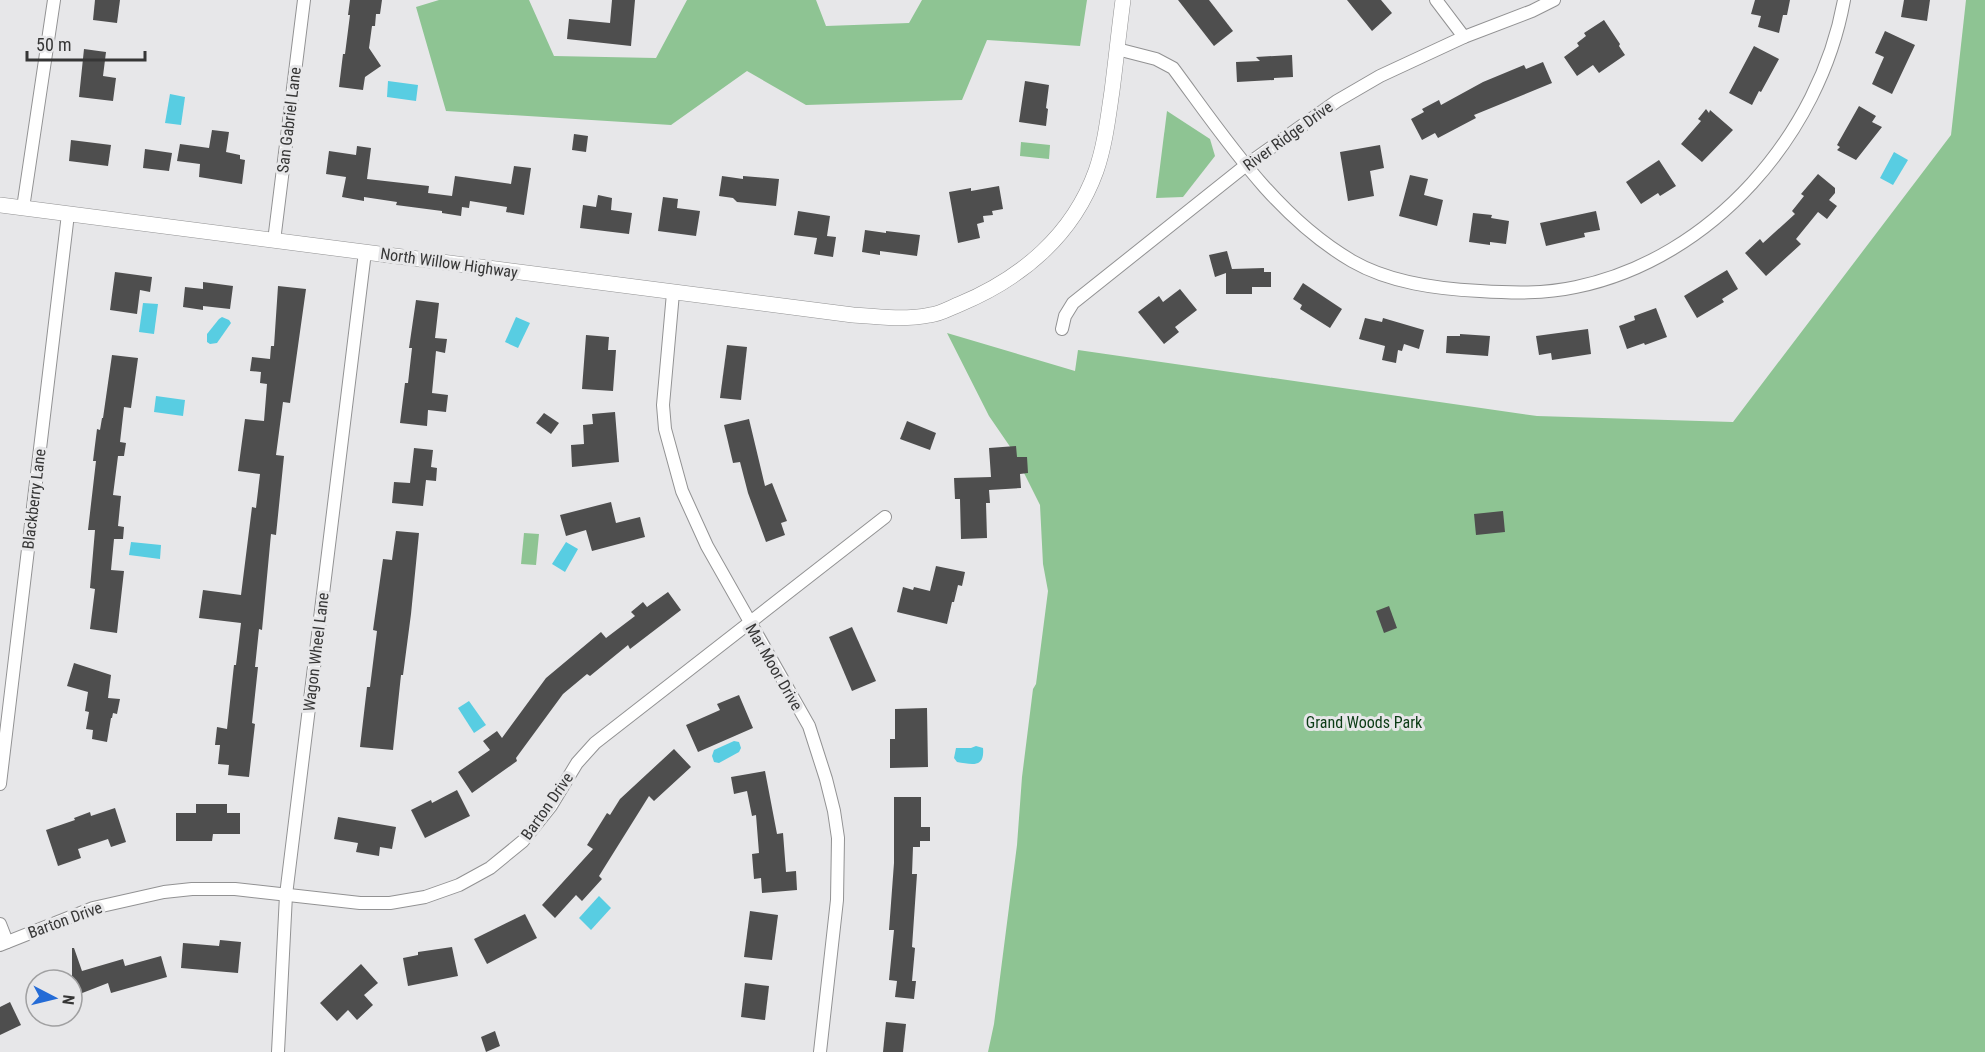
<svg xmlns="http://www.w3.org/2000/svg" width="1985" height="1052" font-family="'Roboto Condensed',sans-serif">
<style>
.green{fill:#8ec493}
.water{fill:#58cde2}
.building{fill:#4e4e4e}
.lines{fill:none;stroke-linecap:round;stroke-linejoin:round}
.minor-casing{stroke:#929293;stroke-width:14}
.tertiary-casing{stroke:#929293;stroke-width:16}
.minor{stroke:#fff;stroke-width:12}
.tertiary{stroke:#fff;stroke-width:15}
.labels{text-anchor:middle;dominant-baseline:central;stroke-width:6;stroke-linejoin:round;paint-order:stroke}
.street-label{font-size:16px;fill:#363636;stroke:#e7e7e9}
.park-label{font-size:16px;fill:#0b3b15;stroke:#e7e7e9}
</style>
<rect width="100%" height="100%" fill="#e7e7e9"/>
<g class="green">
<polygon points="439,0 529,0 554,56 656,58 687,0 816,0 826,26 909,23 922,0 1087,0 1080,46 987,40 962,100 806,105 747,71 671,125 446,111 416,7"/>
<polygon points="1966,0 1985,0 1985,1052 988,1052 994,1024 1017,845 1022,777 1033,689 1036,684 1048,591 1043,564 1040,505 1013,451 989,416 947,333 1075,371 1078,350 1537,416 1733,422 1951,135"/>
<polygon points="1167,111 1210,139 1215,156 1183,197 1156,198"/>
<polygon points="1021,142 1050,145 1049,159 1020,156"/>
<polygon points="524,533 539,534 536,565 521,564"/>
</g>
<g class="water">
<polygon points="388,81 418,85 416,101 387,97"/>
<polygon points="170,94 185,97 181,125 165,123"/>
<polygon points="1894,152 1908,160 1893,185 1880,178"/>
<polygon points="143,303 158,304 154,334 139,332"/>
<polygon points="222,317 229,320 231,323 217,343 210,344 207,342 207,334 219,319"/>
<polygon points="516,317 530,323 518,348 505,342"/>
<polygon points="156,396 185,400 183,416 154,412"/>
<polygon points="131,542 161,545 160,559 129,555"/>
<polygon points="566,542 578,549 565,572 552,564"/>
<polygon points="469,701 486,725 474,733 458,708"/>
<polygon points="734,741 739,742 741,748 739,752 719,763 714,762 712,756 714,750"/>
<path d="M 976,746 L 983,748 C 985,769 971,764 957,762 L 954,758 L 956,748 L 971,748 Z"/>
<polygon points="599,896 611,908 591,930 579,918"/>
</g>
<g class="building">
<polygon points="95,0 120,0 117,23 93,20"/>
<polygon points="350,0 382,0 380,14 376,14 375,26 372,26 369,48 381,66 365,77 363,90 339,87 343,54 345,54 350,15 348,15"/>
<polygon points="612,0 635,0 631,46 567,39 569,19 610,23"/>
<polygon points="1178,0 1209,0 1233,31 1214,46"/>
<polygon points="1347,0 1381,0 1392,13 1372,31"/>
<polygon points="1755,0 1790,0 1787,15 1783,15 1779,33 1758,27 1761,16 1751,14"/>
<polygon points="1904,0 1930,0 1927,21 1901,17"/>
<polygon points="1604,20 1620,44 1619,46 1625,55 1599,73 1593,65 1577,76 1564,57 1579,46 1577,43 1586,36 1584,33"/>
<polygon points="1885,31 1915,45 1892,94 1872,84 1884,57 1875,53"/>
<polygon points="1754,46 1779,59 1761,92 1759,91 1752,105 1729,93"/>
<polygon points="84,49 106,52 103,76 116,78 113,101 79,97"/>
<polygon points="1292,55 1293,77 1274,78 1274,80 1237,82 1236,62 1260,61 1256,57"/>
<polygon points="1543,62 1552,83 1474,115 1476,118 1438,138 1435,133 1422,140 1411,119 1424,112 1422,109 1439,100 1441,105 1483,82 1524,65 1526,69"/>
<polygon points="1025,81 1049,85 1046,108 1048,109 1046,126 1019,122"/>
<polygon points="1859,106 1876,116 1872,122 1882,127 1856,160 1837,150 1840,147 1837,145"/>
<polygon points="1706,109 1709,113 1710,110 1733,130 1702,162 1681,144 1701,121 1698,119"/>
<polygon points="212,130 229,132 226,152 240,155 240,159 245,160 242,184 199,177 200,164 177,161 180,144 209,148"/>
<polygon points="574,134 588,136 586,152 572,150"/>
<polygon points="71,140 111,145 108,166 69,161"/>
<polygon points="1380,145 1384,168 1370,171 1374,196 1348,201 1340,152"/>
<polygon points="357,146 371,148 367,179 429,186 428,193 452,196 455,176 511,184 514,166 531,168 524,215 506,212 507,207 470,201 469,208 462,207 461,216 442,213 442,211 396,205 397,202 364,197 364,201 342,197 346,177 326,174 329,151 356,155"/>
<polygon points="145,149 172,153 169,171 143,168"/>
<polygon points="1659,160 1676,186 1660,196 1658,193 1641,204 1626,182"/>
<polygon points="1818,174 1835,188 1835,193 1829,200 1837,206 1827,219 1818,212 1796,239 1801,244 1766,276 1745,253 1760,239 1763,243 1795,214 1792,211 1804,196 1801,194"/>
<polygon points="1410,175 1428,179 1424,195 1443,200 1437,226 1399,216"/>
<polygon points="722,176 743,179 743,176 779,179 776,206 737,202 733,198 719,196"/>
<polygon points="999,186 1003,209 992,211 993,215 983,216 984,222 977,224 980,238 958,243 949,192 971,188 971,191"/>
<polygon points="598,195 612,198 611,210 632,213 629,234 580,228 583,205 596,207"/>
<polygon points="663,197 678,199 677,208 700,211 696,236 658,231"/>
<polygon points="798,211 830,216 827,236 836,237 833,257 814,254 817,238 794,235"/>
<polygon points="1596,211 1600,230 1584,233 1585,237 1546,246 1540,223"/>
<polygon points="1473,213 1492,215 1491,218 1509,221 1506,244 1490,242 1490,245 1469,242"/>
<polygon points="865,230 886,233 886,231 920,235 917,256 880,251 880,255 862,252"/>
<polygon points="1227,251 1232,269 1264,268 1264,272 1271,272 1271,287 1252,287 1252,294 1226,294 1226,273 1215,277 1209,255"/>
<polygon points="1727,270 1738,289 1722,299 1724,302 1697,318 1684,296"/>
<polygon points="115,272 152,277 150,292 140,290 137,314 110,310"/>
<polygon points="203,282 233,286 230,309 203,306 203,310 183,307 185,287 203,289"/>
<polygon points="1303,283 1342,309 1330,328 1300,309 1302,305 1293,299"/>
<polygon points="278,286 306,289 290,403 283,402 276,455 284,456 276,535 271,534 262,630 259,629 255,667 258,667 252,723 255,724 249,777 228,775 229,765 218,764 220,745 215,745 217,727 227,729 234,665 236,665 241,623 199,618 203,590 241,595 252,507 256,508 260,474 238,471 245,419 264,421 267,384 260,383 261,372 250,371 252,357 270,359 271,346 274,346"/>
<polygon points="1180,289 1197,310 1175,327 1179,332 1164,344 1138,312 1159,296 1163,302"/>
<polygon points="416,300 439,303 435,338 447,339 445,353 436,351 432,393 448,395 446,412 428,410 427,426 400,423 405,383 408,383 412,348 409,348"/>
<polygon points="1656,308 1667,337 1645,345 1644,343 1627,349 1619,326 1635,320 1634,316"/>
<polygon points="1365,318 1382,322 1383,318 1424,330 1419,349 1404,344 1402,351 1398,350 1396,363 1382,360 1385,346 1359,339"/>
<polygon points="1588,329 1591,354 1552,360 1551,353 1539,355 1536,336"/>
<polygon points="1460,334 1490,336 1488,356 1446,353 1447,336 1460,336"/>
<polygon points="586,335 609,337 608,350 616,350 613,391 582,389"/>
<polygon points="727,345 747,347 741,400 720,398"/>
<polygon points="112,355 138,358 131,408 124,407 120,442 126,443 124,456 118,456 113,495 121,496 118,526 124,527 123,539 114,539 111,570 124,571 117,633 90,629 95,589 90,588 95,530 88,530 96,461 93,461 97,429 100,430 102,418 103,418"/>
<polygon points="615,412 619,462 572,467 571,445 584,444 583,425 593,424 592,414"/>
<polygon points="544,413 559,423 551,434 536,423"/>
<polygon points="749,419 765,486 772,483 787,521 781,523 785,535 766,542 748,493 740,462 733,463 724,425"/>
<polygon points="907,421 936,433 930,450 900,439"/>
<polygon points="1016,446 1017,457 1027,457 1028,473 1020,474 1021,488 989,490 990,503 986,503 987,538 961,539 960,499 955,499 954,478 991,477 989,448"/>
<polygon points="414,448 433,450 431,467 437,468 436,481 426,480 423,506 392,503 394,482 410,483"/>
<polygon points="611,502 616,523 640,517 645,537 592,551 586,530 566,536 560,515"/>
<polygon points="1503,511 1505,532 1476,535 1474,514"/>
<polygon points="396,531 419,533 411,614 403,675 401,675 393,750 360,747 367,687 370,687 377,631 373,630 383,559 392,560"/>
<polygon points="936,566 965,572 962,586 958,585 954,602 952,602 947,624 897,612 903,587 913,590 914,587 930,591"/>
<polygon points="668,592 681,610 630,649 628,645 590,676 587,674 563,694 516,758 517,761 472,793 458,772 490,750 483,741 497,731 502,738 546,678 601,632 606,638 635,616 631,612 643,602 647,607"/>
<polygon points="1389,606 1397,628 1384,633 1376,611"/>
<polygon points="852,627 876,681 852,691 829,637"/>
<polygon points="74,663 111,675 108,698 120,699 117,714 113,713 112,718 111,718 107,742 92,739 93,730 86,729 89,712 85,711 88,692 67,686"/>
<polygon points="739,695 753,728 698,752 686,725 720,710 717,704"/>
<polygon points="927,708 928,767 890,768 890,739 895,739 895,709"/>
<polygon points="674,749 691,767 654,801 649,796 599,876 602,879 582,901 576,895 555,918 542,905 593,849 587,845 607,813 610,815 620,799"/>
<polygon points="765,771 777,834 783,833 786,872 796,871 797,890 762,893 761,878 754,879 752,854 759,853 756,815 752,816 747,791 734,794 731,777"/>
<polygon points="457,790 470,816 425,838 411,810 431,800 432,803"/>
<polygon points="894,797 921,797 921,827 930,827 930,841 920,841 920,847 913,847 912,874 917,874 912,947 915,948 912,981 916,981 914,999 895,997 897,981 889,980 894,930 889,930 894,863"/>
<polygon points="196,804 227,804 227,813 240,813 240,834 213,834 212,841 176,841 176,813 196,813"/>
<polygon points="115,808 126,842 111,847 108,839 78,849 81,858 58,866 46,830 75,820 74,818 90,812 91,816"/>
<polygon points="338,817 396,827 392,849 380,847 379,856 356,852 358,843 334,839"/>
<polygon points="750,911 778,915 772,960 744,957"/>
<polygon points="525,914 537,938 487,964 474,939"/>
<polygon points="220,940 241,942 238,973 181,968 183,943 219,946"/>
<polygon points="452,947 458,976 408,986 403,958 418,955 418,952"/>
<polygon points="72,948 74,948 82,971 123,959 125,966 161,956 167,977 111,993 108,983 72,997"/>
<polygon points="361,964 378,983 364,995 373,1005 357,1020 348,1010 337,1021 320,1003"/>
<polygon points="745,983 769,986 765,1020 741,1017"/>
<polygon points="10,1002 21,1025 0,1035 0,1007"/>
<polygon points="886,1022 906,1024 903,1052 883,1052"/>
<polygon points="495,1031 500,1046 486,1052 481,1037"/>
</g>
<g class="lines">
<defs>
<g id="minor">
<polyline points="1436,0 1464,37"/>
<path d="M 1117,49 L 1156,59 L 1173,68 C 1225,138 1275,216 1352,261 C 1390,283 1438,289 1480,291 C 1512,293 1544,294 1576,287 C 1712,259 1820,134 1844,0"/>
<polyline points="23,208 54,0"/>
<polyline points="274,241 304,0"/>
<polyline points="673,293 663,405 665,429 682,491 707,546 809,726 826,779 834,811 838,838 837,900 820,1052"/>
<polyline points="1062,329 1065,316 1073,303 1245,166 1337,101 1380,76 1464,37 1532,11 1554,0"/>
<polyline points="0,784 68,214"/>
<polyline points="0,924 7,942"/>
<polyline points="0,945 93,908 164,892 192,889 235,889 360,903 390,903 425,897 459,885 490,868 523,841 551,806 577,763 595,743 885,517"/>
<polyline points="278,1052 286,895 365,252"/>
</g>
<path id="tertiary" d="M 0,205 L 853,315 C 878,317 905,320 930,315 C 940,314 950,308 960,304 C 1022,278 1073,235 1096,171 C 1105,145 1108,118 1112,91 C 1116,60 1119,30 1123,0"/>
</defs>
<use href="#minor" class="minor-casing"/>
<use href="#tertiary" class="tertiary-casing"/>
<use href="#minor" class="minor"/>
<use href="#tertiary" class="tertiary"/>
</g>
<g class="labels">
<g class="street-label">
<text transform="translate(289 120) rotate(-83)">San Gabriel Lane</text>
<text transform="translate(1288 136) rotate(-36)">River Ridge Drive</text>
<text transform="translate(449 263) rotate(8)">North Willow Highway</text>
<text transform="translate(34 499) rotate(-83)">Blackberry Lane</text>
<text transform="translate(316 652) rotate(-83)">Wagon Wheel Lane</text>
<text transform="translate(774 667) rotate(60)">Mar Moor Drive</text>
<text transform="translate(547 806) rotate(-55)">Barton Drive</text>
<text transform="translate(65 920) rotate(-20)">Barton Drive</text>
</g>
<g class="park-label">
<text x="1364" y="722">Grand Woods Park</text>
</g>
</g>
<g transform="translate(54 998) rotate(97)"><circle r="28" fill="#e7e7e9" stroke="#a0a0a1" stroke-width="1.5"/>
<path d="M0-4.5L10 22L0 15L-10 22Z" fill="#246bd6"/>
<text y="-9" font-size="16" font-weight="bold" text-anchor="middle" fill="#363636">N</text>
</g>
<path d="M27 51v9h118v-9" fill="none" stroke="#363636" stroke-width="3"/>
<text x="36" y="51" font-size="18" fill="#363636" stroke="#e7e7e9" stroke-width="4.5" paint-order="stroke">50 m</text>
</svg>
